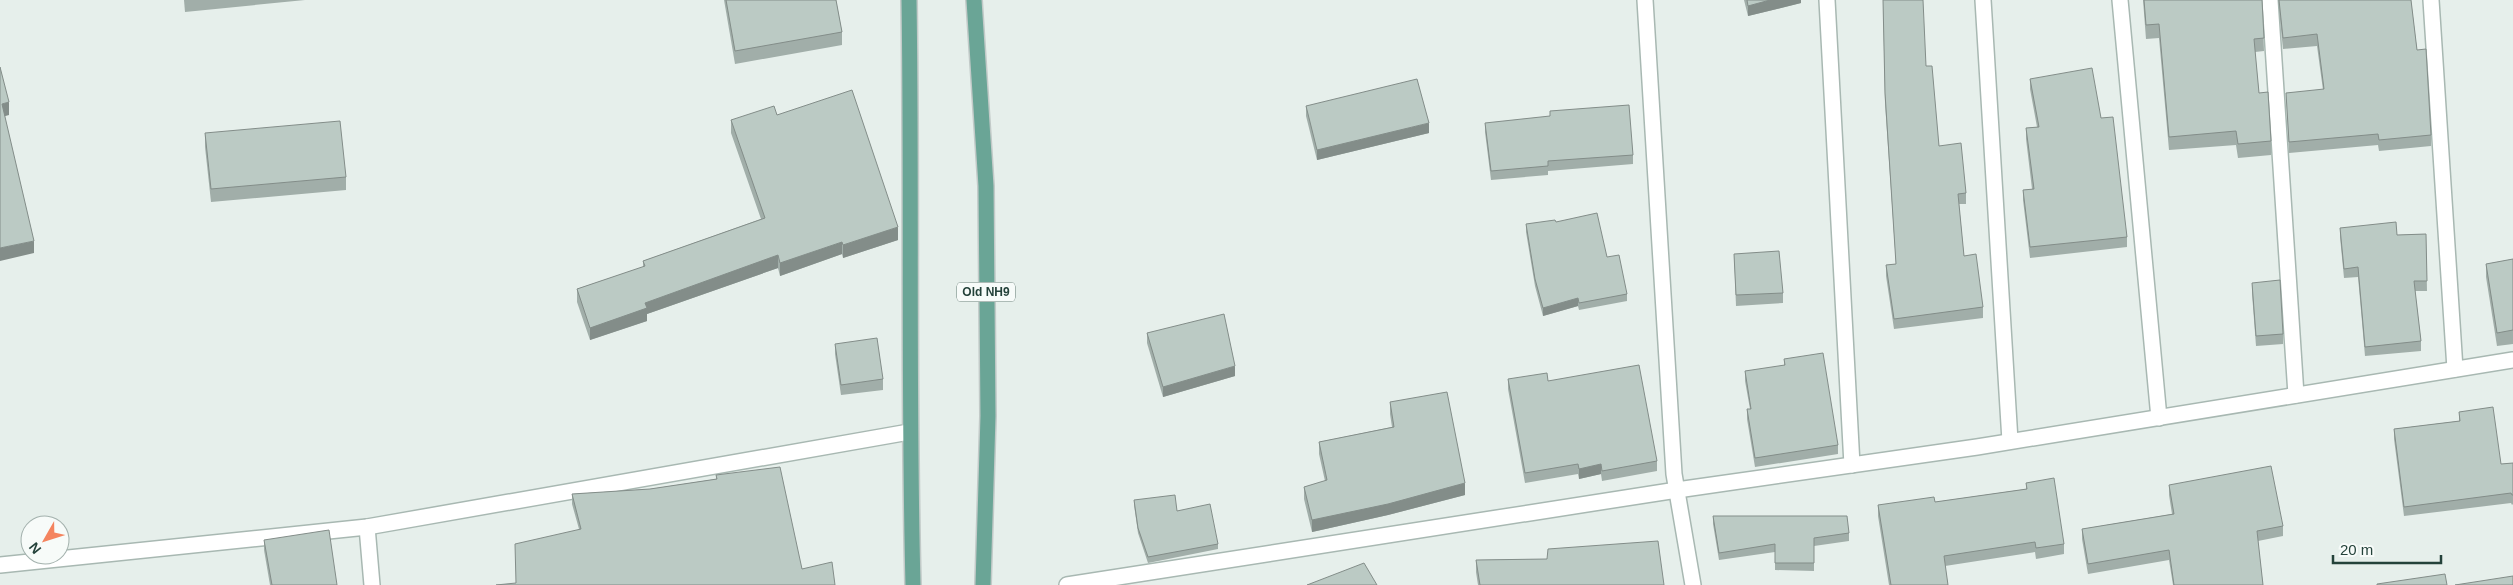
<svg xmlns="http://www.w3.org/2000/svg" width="2513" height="585" font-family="Arial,sans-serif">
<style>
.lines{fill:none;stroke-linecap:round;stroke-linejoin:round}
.minor-casing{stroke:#a8b8b2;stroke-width:18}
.major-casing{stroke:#c2cac8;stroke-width:18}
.minor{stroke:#fff;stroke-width:15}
.major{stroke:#6aa596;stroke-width:15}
.wall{fill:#a1aea9}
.shaded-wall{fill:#838d89}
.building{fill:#bbcac4;stroke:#838d89}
.labels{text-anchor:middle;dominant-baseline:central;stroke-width:4;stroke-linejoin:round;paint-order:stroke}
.shield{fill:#f7fbf9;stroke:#637a73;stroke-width:1}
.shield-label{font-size:12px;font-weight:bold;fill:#24423a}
</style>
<rect width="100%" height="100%" fill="#e6efeb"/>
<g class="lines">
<defs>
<g id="minor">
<polyline points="1645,0 1674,474 1693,585"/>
<polyline points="1827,0 1852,465"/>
<polyline points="1983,0 2010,441"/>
<polyline points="2120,0 2159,418"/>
<polyline points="2270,0 2296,395"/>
<polyline points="2431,0 2455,369"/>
<polyline points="367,527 372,585"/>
<polyline points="0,565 367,527 909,432"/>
<polyline points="1067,585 1677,490 1977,447 2513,360"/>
</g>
<g id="major">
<path d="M 909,0 C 912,195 908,390 913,585"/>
<polyline points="974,0 986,186 988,416 983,585"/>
</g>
</defs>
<use href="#minor" class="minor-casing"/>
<use href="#major" class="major-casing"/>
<use href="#minor" class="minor"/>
<use href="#major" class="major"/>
</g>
<g class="wall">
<polygon points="184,0 305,0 185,12"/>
<polygon points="724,0 836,0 842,32 842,45 735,64"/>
<polygon points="1744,0 1801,0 1801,3 1748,16"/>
<polygon points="1883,0 1926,66 1939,146 1966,193 1966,204 1959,204 1964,256 1983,307 1983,318 1894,329 1886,276 1886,265 1896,264 1885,103"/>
<polygon points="2143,0 2262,0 2264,51 2255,52 2259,93 2271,141 2271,155 2238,158 2236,145 2169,150 2159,38 2146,39"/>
<polygon points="2278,0 2411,0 2417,50 2431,135 2431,146 2379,151 2378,145 2289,153 2286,93 2323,90 2317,46 2283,49"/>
<polygon points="2030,79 2101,118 2127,237 2127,247 2030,258 2023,200 2023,190 2032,189 2026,139 2026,128 2037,127 2030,89"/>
<polygon points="1306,106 1429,133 1317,160 1306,116"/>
<polygon points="777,115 898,240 843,258 842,254 780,276 778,268 647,314 647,321 590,340 577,302 577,289 643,267 643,261 761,219 731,133 731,120"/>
<polygon points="1485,123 1633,155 1633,164 1548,171 1548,175 1491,180 1485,132"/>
<polygon points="205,133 346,177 346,190 211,202 205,147"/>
<polygon points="1556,222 1607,257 1627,294 1627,301 1579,310 1578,306 1543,316 1535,286 1526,232 1526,224"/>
<polygon points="2340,228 2397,235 2426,234 2427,291 2415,291 2421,341 2421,351 2365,356 2358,277 2344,278 2340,237"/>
<polygon points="1734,254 1783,293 1783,303 1736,306"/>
<polygon points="2513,259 2513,344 2497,346 2486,277 2486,264"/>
<polygon points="2252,283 2283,334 2283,344 2256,346 2252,293"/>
<polygon points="1147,333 1235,376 1163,397 1147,343"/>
<polygon points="835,344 883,379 883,390 841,395 835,354"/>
<polygon points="1784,359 1838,445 1838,454 1755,467 1747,419 1747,409 1750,409 1745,381 1745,371 1784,366"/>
<polygon points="1508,379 1548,381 1657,461 1657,471 1602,481 1601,474 1579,479 1578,474 1525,483 1508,389"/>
<polygon points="1390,402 1465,495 1388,515 1312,532 1304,499 1304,487 1325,481 1319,454 1319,442 1392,427 1390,414"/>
<polygon points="2459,412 2501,464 2513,463 2513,504 2512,505 2511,503 2404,516 2394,439 2394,429 2459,421"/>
<polygon points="716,475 802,569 835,585 516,583 579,529 572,504 572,494 650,489 716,479"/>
<polygon points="2026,483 2064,544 2064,554 2036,559 2035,552 1945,566 1948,585 1889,585 1878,516 1878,505 1935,502 2026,489"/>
<polygon points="2169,485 2283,526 2283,536 2258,541 2263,585 2173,585 2169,560 2088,574 2082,539 2082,529 2172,514 2169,495"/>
<polygon points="1134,500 1177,511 1218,544 1218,549 1148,563 1138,533 1134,505"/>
<polygon points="1713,516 1849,533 1849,541 1814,546 1814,571 1775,570 1775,552 1719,560 1713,524"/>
<polygon points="264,540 337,585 270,585 264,550"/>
<polygon points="1547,559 1664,585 1478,585 1476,572 1476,560"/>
</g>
<g class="shaded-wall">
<polygon points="1770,0 1801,0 1801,3 1748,16 1748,6"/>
<polygon points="9,102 9,115 2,117 2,104"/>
<polygon points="1429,123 1429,133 1317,160 1317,150"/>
<polygon points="898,227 898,240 843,258 843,245"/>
<polygon points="34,241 34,253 0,261 0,248"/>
<polygon points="842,242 842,254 780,276 780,263"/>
<polygon points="778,255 778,268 647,314 647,321 590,340 590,328 645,303"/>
<polygon points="1578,298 1578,306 1543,316 1543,308"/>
<polygon points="1235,366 1235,376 1163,397 1163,387"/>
<polygon points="1601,464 1601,474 1579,479 1579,469"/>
<polygon points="1465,483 1465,495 1388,515 1312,532 1312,520"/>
</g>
<g class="building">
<polygon points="726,0 836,0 842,32 735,51"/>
<polygon points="1747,0 1770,0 1748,6"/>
<polygon points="1883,0 1923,0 1926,66 1932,66 1939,146 1961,143 1966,193 1958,194 1964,256 1976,254 1983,307 1894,319 1886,265 1896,264 1885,93"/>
<polygon points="2144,0 2262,0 2264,38 2254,39 2259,93 2268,92 2271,141 2238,144 2236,131 2169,137 2159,24 2146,25"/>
<polygon points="2279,0 2411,0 2417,50 2426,49 2431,135 2379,140 2378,134 2289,142 2286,93 2324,89 2317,34 2283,38"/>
<polygon points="0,67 9,102 2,104 34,241 0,248"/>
<polygon points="2092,68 2101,118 2113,117 2127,237 2030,247 2023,190 2034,189 2026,128 2039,127 2030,79"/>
<polygon points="1417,79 1429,123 1317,150 1306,106"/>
<polygon points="852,90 898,227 843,245 842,242 780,263 778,255 645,303 647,308 590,328 577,289 645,266 643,261 765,218 731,120 774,106 777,115"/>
<polygon points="1629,105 1633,155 1548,161 1548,166 1491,171 1485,123 1550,116 1550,111"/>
<polygon points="340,121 346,177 211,189 205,133"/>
<polygon points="1597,213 1607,257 1619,255 1627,294 1579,303 1578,298 1543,308 1535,279 1526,224 1555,220 1556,222"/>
<polygon points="2396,222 2397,235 2426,234 2427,281 2414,281 2421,341 2365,347 2358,267 2344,269 2340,228"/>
<polygon points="1779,251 1783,293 1736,295 1734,254"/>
<polygon points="2513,259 2513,330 2497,333 2486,264"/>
<polygon points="2280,280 2283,334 2256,336 2252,283"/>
<polygon points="1224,314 1235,366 1163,387 1147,333"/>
<polygon points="877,338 883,379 841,385 835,344"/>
<polygon points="1823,353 1838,445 1755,458 1747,409 1751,409 1745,371 1785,365 1784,359"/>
<polygon points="1639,365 1657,461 1602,471 1601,464 1579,469 1578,464 1525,473 1508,379 1547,373 1548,381"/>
<polygon points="1447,392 1465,483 1388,504 1312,520 1304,487 1327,480 1319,442 1394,427 1390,402"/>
<polygon points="2493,407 2501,464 2513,463 2513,495 2512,495 2511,493 2404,507 2394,429 2460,421 2459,412"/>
<polygon points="2271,466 2283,526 2257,531 2263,585 2174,585 2169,550 2088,564 2082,529 2174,514 2169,485"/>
<polygon points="780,467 802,569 832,562 835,585 496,585 516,583 515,544 581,529 572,494 650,489 717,479 716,475"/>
<polygon points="2054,478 2064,544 2036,548 2035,542 1944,556 1948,585 1891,585 1878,505 1934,497 1935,502 2027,489 2026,483"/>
<polygon points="1175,495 1177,511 1210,504 1218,544 1148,557 1138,528 1134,500"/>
<polygon points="1713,516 1847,516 1849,533 1814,538 1814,563 1775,563 1775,544 1719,553"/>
<polygon points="329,530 337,585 272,585 264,540"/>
<polygon points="1658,541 1664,585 1480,585 1476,560 1547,559 1548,549"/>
<polygon points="1364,563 1377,585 1307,585"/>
<polygon points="2445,574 2447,585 2377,585 2377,584"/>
<polygon points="2513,576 2513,585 2455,585"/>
</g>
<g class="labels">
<rect class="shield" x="957" y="282.5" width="58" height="19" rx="4"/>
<g class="shield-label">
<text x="986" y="292">Old NH9</text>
</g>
</g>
<g transform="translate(45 540) rotate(231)"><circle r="24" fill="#f7fbf9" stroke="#a3b1ad"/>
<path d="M0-4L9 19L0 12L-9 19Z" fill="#f4845f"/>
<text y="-8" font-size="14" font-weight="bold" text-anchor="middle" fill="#24423a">N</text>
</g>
<path d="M2333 555v8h108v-8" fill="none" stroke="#24423a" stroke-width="2.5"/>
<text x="2340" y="555" font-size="15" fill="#24423a" stroke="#f7fbf9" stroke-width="4" paint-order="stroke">20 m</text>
</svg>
